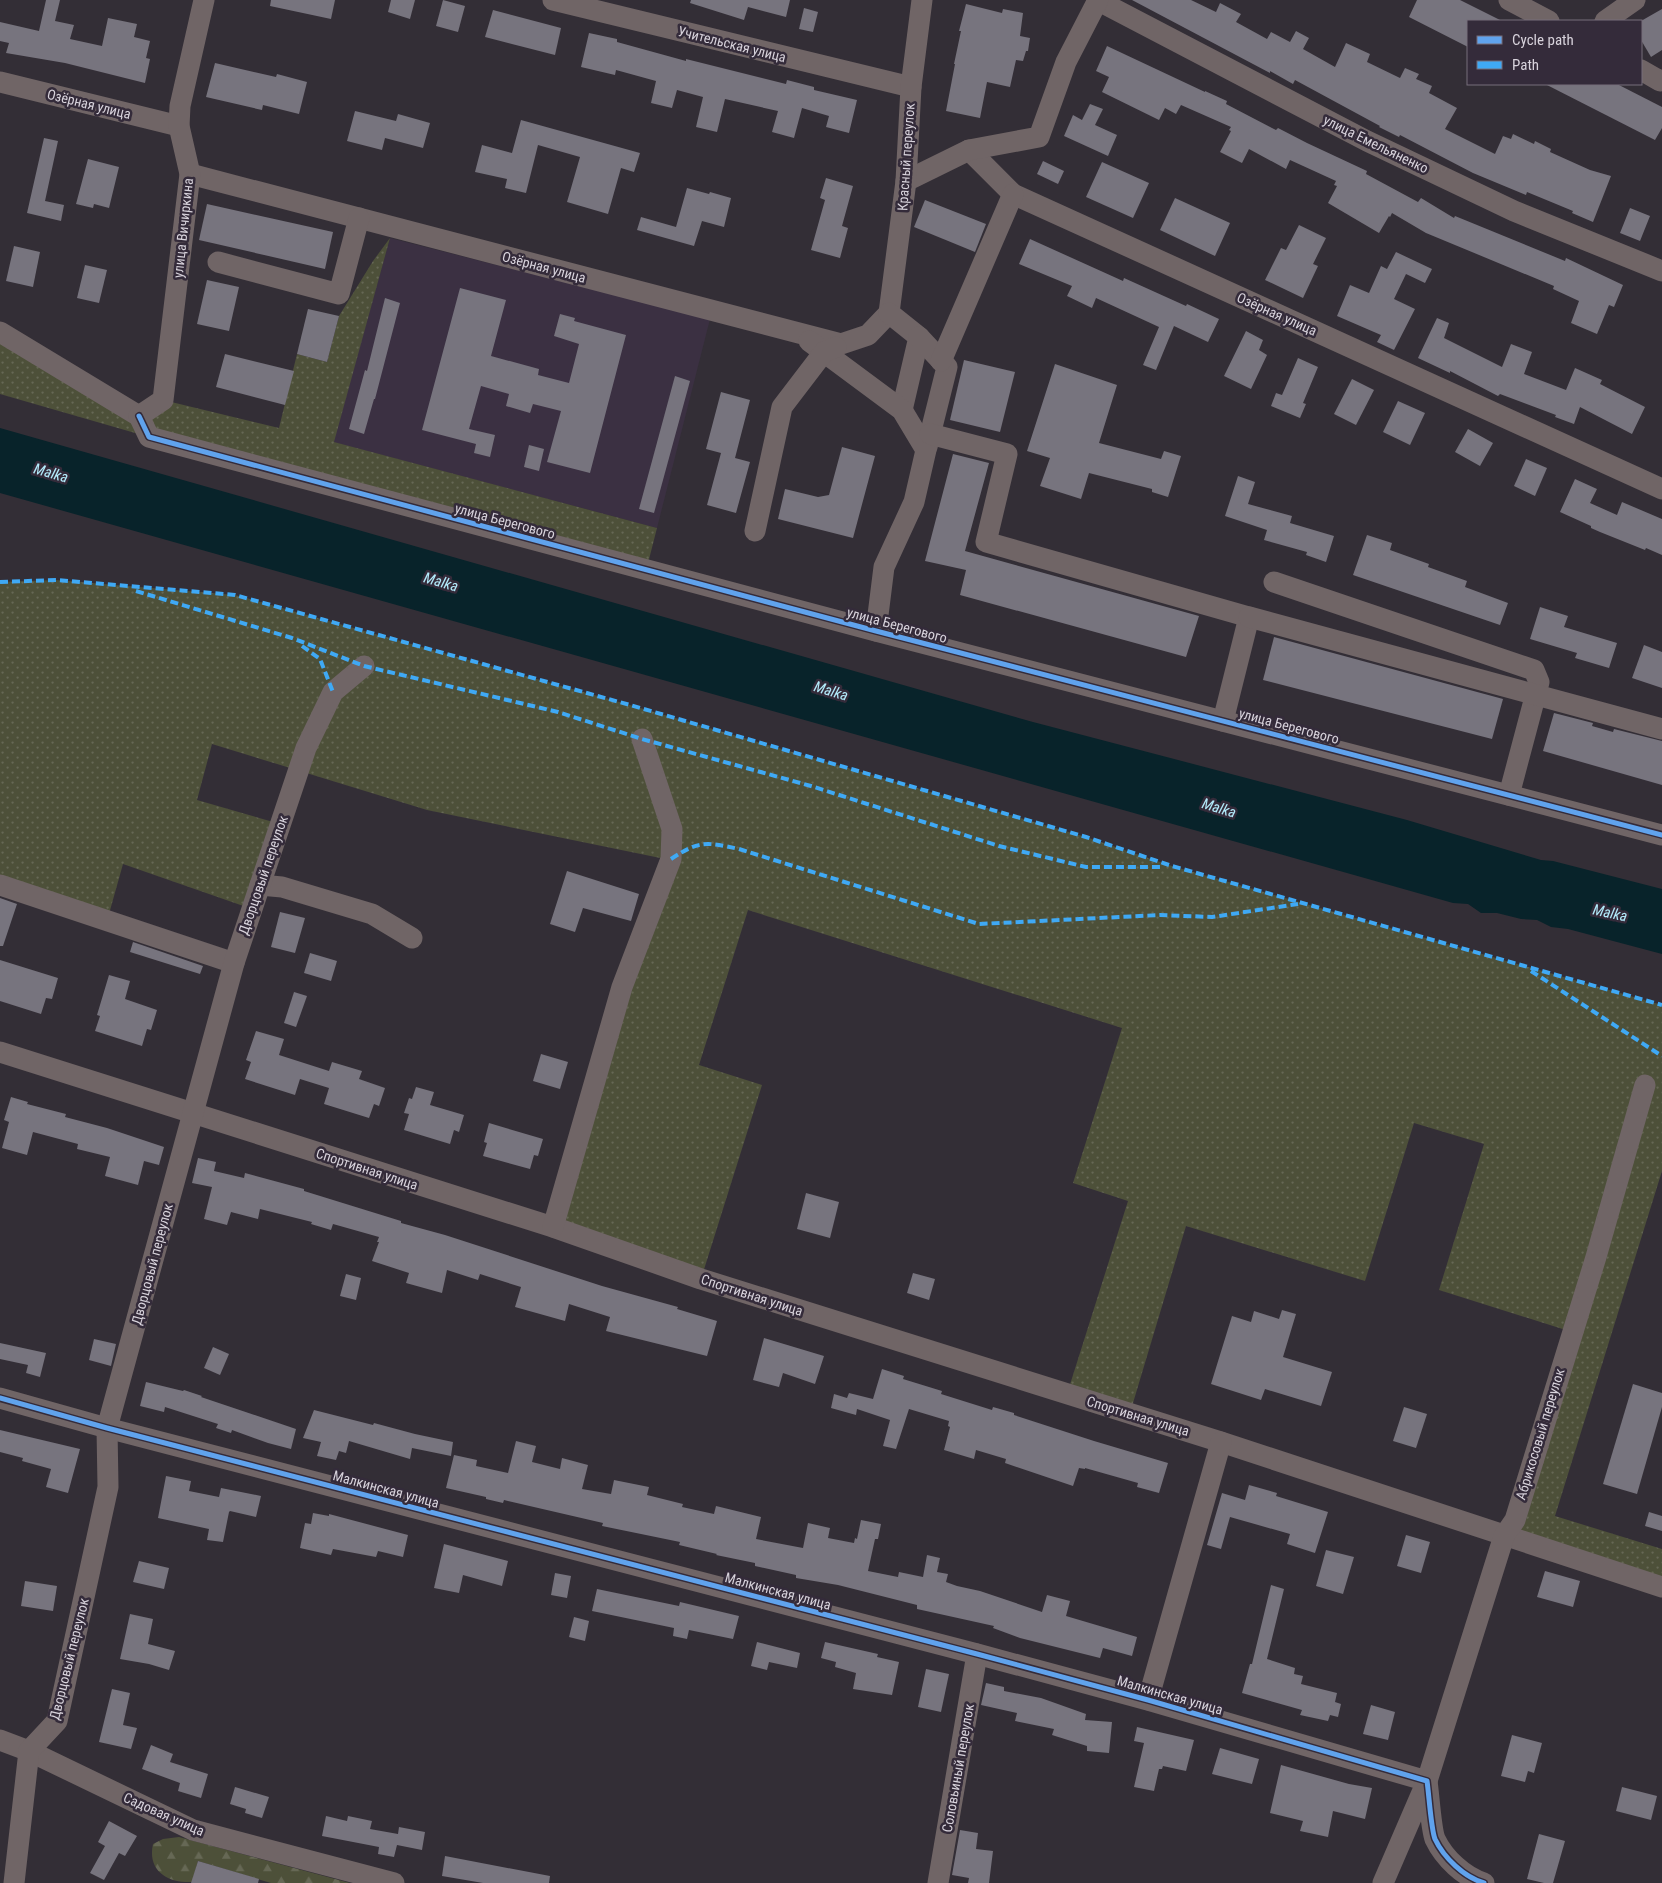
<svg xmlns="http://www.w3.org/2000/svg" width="1662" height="1883" font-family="'Roboto Condensed',sans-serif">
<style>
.built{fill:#3b3042}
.grass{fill:url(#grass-dots)}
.forest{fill:url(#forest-firs)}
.water{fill:#08232a}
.building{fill:#77747e}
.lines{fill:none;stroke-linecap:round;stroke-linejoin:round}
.minor{stroke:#706566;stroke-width:21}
.quiet{stroke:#3fa9f5;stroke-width:4;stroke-dasharray:8 4;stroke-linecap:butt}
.cycleway-casing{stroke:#342b3a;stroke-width:8}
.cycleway{stroke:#60a3ed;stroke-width:5}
.labels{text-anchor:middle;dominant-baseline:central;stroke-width:5;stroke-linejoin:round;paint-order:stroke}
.street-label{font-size:14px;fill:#d8d3dc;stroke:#342b3a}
.water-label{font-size:15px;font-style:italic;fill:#b3ebfb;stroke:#342b3a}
</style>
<defs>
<pattern id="grass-dots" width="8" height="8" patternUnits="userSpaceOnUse" patternTransform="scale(1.25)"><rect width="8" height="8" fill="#4d5039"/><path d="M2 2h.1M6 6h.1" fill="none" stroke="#666855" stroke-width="1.8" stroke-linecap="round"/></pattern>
<pattern id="forest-firs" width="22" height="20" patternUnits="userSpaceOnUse" patternTransform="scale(1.25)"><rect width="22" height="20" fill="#4d5039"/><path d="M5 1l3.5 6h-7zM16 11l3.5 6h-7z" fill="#666855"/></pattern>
</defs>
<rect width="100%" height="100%" fill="#332e36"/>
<polygon class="built" points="390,238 710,319 657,528 333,442"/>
<g class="grass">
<polygon points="390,238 334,442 657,528 646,571 149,437 0,394 0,332 139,416 163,400 279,428 297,354 327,362 339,316 373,261"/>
<polygon points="56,580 235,595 630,705 1086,837 1172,866 1662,1005 1662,1171 1555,1516 1662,1549 1662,1587 1504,1536 1572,1332 1439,1290 1484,1144 1414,1123 1365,1281 1186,1226 1130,1413 1067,1394 1128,1201 1073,1183 1122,1028 748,910 699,1065 762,1085 701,1279 553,1227 670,860 427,810 212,744 197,800 280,824 252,909 123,864 107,921 0,885 0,582"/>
</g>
<path class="forest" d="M 179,1837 L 350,1883 L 271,1883 L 198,1861 L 192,1882 C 168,1883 147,1871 153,1844 L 163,1839 Z"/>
<polygon class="water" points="0,428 1033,722 1407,820 1541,860 1553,861 1662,889 1662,954 1568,929 1551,927 1537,920 1521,919 1497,913 1481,913 1468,904 1453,903 0,493"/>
<g class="building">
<polygon points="46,0 60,0 55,21 74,25 70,39 102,46 108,18 137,24 134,37 150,41 146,58 150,59 145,83 65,63 6,53 9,43 0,41 0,22 39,31"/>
<polygon points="271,0 335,0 331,19 270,6"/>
<polygon points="391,0 415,0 410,19 388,12"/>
<polygon points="443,0 465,6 458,32 436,26"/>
<polygon points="691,0 790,0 786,17 748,7 744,20 690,3"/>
<polygon points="1132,0 1191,0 1216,12 1220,3 1241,14 1236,22 1267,39 1271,32 1290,42 1296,31 1309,38 1303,49 1335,67 1346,43 1370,54 1367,62 1400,78 1405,68 1419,74 1416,79 1432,86 1429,93 1457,108 1445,129 1495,154 1503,136 1511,139 1513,134 1534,144 1535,141 1551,149 1550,152 1590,170 1611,176 1593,222 1572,213 1573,211 1527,192 1526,195 1473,173 1400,135 1399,137 1379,127 1380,126 1295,80 1293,84 1270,71 1270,73"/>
<polygon points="1417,0 1460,0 1502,21 1468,21 1468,47 1409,17"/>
<polygon points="966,4 1002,13 1003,9 1023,13 1020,36 1030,38 1028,51 1026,51 1023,61 1016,60 1010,87 987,82 980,118 946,111 955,64 954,64 961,31 959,31"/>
<polygon points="804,8 818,12 813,32 799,29"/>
<polygon points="1662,9 1662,50 1651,57 1641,40 1641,21"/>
<polygon points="493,10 561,28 555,55 485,37"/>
<polygon points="589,33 617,39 617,42 686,61 686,59 786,84 787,80 814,87 814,90 857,100 849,133 826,127 829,116 802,108 794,138 772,132 778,111 725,99 717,132 696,127 703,97 677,90 672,108 651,103 656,81 616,70 615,75 581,67"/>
<polygon points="1107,46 1205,92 1205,91 1227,101 1226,104 1276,130 1278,128 1307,143 1367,171 1366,174 1418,202 1421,198 1454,218 1455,216 1565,261 1566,258 1623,285 1614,307 1609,305 1597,334 1571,323 1579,301 1553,289 1554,286 1426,233 1392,213 1390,217 1389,216 1379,233 1328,203 1337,186 1334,185 1336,181 1290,160 1286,169 1249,149 1242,163 1220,152 1231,131 1229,130 1231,127 1181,105 1176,114 1165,108 1159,120 1102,92 1109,77 1096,71"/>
<polygon points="215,63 276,77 277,74 307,82 299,114 263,105 262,110 206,97"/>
<polygon points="1545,84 1617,84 1662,107 1662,128 1655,140"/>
<polygon points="1090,104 1103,109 1095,125 1117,135 1108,156 1064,136 1073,115 1082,120"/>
<polygon points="355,111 396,121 398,114 430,123 423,148 385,138 382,150 347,141"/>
<polygon points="521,120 640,153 634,172 621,168 608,214 567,202 580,157 538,145 526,193 505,188 507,179 475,172 482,145 512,153"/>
<polygon points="44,138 58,141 45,201 64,205 61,221 27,213"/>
<polygon points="88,159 119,167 109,208 94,204 93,208 76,204"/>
<polygon points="1043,161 1064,171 1058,184 1037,174"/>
<polygon points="1102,162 1149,183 1133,218 1086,197"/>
<polygon points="826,178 853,186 842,226 848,228 840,258 811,250 825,200 820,198"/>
<polygon points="687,188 709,194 710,192 731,198 724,227 702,221 694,246 637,230 641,217 676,227"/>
<polygon points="1175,198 1230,223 1215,256 1160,230"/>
<polygon points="925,200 986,224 975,252 914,227"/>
<polygon points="207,204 333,232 325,269 199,240"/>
<polygon points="1630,208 1650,216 1640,241 1620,233"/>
<polygon points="1299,225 1326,238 1313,264 1318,266 1303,298 1265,280 1281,248 1286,250"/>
<polygon points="1030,239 1123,281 1124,278 1186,306 1187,304 1219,319 1208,342 1174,326 1156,370 1143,365 1159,327 1096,298 1092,308 1067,296 1072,286 1019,264"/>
<polygon points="14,246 40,252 33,287 6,281"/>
<polygon points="1396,252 1432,269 1425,283 1406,274 1394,299 1415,309 1394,350 1377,342 1381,335 1337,316 1350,285 1369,293 1381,266 1387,269"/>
<polygon points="85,265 107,270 99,303 77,298"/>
<polygon points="207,280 239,287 229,331 197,324"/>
<polygon points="460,288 506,300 491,356 539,369 538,375 569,383 579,344 554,336 560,314 575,318 574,321 626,335 590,473 547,462 561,411 533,404 530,413 506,406 509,394 481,386 469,429 495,435 490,457 474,453 476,444 422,430"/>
<polygon points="385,298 400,303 375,399 374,399 364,434 349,429 365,370 367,371"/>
<polygon points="308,309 339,316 327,362 297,354"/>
<polygon points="1437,318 1449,323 1444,338 1502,367 1511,344 1532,352 1524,374 1566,390 1575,368 1602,380 1600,384 1645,407 1632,434 1580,407 1574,424 1555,417 1556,415 1500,394 1498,396 1450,371 1450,373 1418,358"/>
<polygon points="1246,331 1263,340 1259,350 1267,355 1251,389 1224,376"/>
<polygon points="225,354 294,371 285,405 216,387"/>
<polygon points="1298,358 1318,367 1303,403 1306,404 1300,418 1271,406 1276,393 1282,395"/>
<polygon points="964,360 1015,372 1000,432 950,420"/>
<polygon points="1055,364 1117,385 1099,443 1161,459 1164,451 1181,456 1168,497 1152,492 1152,489 1089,473 1081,499 1040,486 1050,458 1027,451"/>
<polygon points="675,376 690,381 654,513 639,509"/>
<polygon points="1352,379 1374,390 1356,425 1334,414"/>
<polygon points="721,392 750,400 735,458 750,462 736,513 707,505 721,453 706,449"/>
<polygon points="1398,401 1425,413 1410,445 1383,432"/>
<polygon points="1468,429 1493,443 1480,466 1455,452"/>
<polygon points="529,445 544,449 539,471 524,467"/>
<polygon points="842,447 875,456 853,538 778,519 785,489 818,497 829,495"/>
<polygon points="953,454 989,463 965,551 1199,616 1186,657 960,595 966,570 925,561"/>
<polygon points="1526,459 1547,468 1535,496 1514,486"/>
<polygon points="1238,476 1255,482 1248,504 1292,516 1290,523 1334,536 1326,562 1306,555 1307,552 1264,540 1267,530 1225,516"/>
<polygon points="1575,479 1597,489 1590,503 1617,515 1622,502 1662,519 1662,555 1646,548 1645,550 1600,532 1591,528 1591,526 1560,512"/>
<polygon points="1367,535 1392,543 1390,550 1429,564 1428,567 1467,581 1465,587 1508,603 1500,625 1353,575"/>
<polygon points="1540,607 1568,616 1564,627 1617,643 1609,668 1575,658 1577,653 1530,639"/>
<polygon points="1274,637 1503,699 1492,739 1263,680"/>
<polygon points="1644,645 1662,652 1662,688 1632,678"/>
<polygon points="1554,713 1593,723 1592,726 1613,732 1614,729 1662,741 1662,785 1543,751"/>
<polygon points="567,871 639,894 631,921 583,908 575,932 550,924"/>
<polygon points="0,898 17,904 3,946 0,946"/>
<polygon points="280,912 305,918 295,953 271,947"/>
<polygon points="133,942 203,966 200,974 130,952"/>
<polygon points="310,953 337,961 331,981 304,973"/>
<polygon points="0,960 58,978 52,999 46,998 41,1014 0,1001"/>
<polygon points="109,975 130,981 125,999 157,1010 151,1030 147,1029 142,1046 95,1031 100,1016 97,1015"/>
<polygon points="294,992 307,996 296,1027 284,1023"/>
<polygon points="256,1031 284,1039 279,1055 329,1071 332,1062 362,1071 359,1079 385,1088 379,1106 374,1104 369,1118 324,1104 329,1088 300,1079 295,1095 245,1079 251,1062 246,1060"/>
<polygon points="541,1054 568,1062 560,1089 533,1081"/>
<polygon points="416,1087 434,1092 430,1105 464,1115 459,1132 454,1130 450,1144 404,1130 409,1114 404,1113 409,1098 412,1099"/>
<polygon points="11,1097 28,1102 27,1104 66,1114 65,1117 107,1128 164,1147 159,1165 144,1161 138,1185 105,1176 110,1157 77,1149 78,1144 33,1132 27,1155 2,1148 9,1122 4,1120"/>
<polygon points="489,1123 543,1139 538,1156 534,1155 530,1169 483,1156 487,1143 484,1142"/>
<polygon points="198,1158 216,1162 214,1171 244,1178 245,1173 304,1189 304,1191 401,1221 401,1223 445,1235 602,1286 678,1307 677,1309 717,1321 707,1356 606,1331 610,1317 569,1304 565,1321 515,1307 521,1287 480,1274 478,1280 447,1270 442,1293 406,1283 409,1273 372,1261 379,1242 377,1242 379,1237 333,1224 331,1230 311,1224 312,1222 260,1209 258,1219 231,1212 227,1225 204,1219 212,1187 192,1183"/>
<polygon points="806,1193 839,1202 830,1238 797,1229"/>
<polygon points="913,1273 935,1279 929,1300 907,1293"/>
<polygon points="346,1274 361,1278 356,1300 340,1296"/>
<polygon points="1282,1310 1296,1314 1283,1357 1332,1372 1321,1406 1265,1389 1261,1400 1211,1384 1232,1316 1251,1322 1254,1311 1279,1319"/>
<polygon points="764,1338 824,1356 815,1384 783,1373 779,1387 753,1380"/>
<polygon points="94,1339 116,1344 111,1366 89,1360"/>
<polygon points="0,1343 46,1353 40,1377 26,1373 28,1365 0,1359"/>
<polygon points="213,1347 229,1354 220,1375 204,1368"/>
<polygon points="882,1369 904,1376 903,1379 942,1391 941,1394 992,1410 993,1407 1014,1413 1014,1415 1094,1441 1168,1463 1159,1493 1137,1487 1138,1483 1085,1468 1085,1469 1079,1468 1073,1486 1005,1463 1006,1459 976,1450 974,1459 944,1450 950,1427 948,1426 949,1421 909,1409 896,1449 883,1446 890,1420 857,1409 856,1415 831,1408 834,1394 847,1398 849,1393 873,1399"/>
<polygon points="146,1382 183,1391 184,1390 202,1396 201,1397 296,1429 291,1449 268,1443 232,1430 231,1433 216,1428 218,1424 165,1407 164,1412 140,1406"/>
<polygon points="1633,1384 1662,1393 1662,1407 1637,1494 1603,1484"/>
<polygon points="1404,1407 1427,1414 1416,1448 1393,1441"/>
<polygon points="314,1410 373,1425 374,1423 415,1434 453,1442 451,1456 412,1448 410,1459 349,1441 346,1453 339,1451 336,1460 317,1456 321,1442 303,1438"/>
<polygon points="0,1430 80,1449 68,1493 46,1487 51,1469 22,1461 23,1458 0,1452"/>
<polygon points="516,1441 536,1446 532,1462 560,1469 562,1458 588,1465 582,1489 611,1494 614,1480 649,1487 647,1495 683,1504 682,1507 714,1514 716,1506 761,1517 756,1539 803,1548 808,1523 830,1528 828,1538 854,1543 855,1538 857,1539 861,1520 881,1524 878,1539 875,1539 868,1571 898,1577 899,1572 923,1577 927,1555 940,1558 937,1572 948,1574 946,1582 957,1586 980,1591 1042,1612 1047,1595 1070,1601 1066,1616 1137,1637 1132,1656 1103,1648 1100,1658 1020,1638 993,1628 994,1626 917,1609 917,1605 838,1585 796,1578 796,1575 755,1566 755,1563 716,1555 717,1554 679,1545 680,1542 602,1526 603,1523 504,1500 503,1503 486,1499 486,1497 446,1488 454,1455 477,1460 476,1466 508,1473"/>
<polygon points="166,1476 191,1481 189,1491 219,1497 221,1488 261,1496 256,1517 230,1511 229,1512 223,1542 207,1540 209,1529 158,1518"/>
<polygon points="1249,1485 1277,1493 1276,1496 1328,1512 1315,1553 1287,1544 1290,1534 1230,1517 1221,1549 1207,1545 1222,1493 1245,1500"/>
<polygon points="1649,1512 1662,1516 1662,1531 1645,1526"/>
<polygon points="313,1513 329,1516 329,1514 408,1535 403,1557 378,1551 376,1557 333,1549 331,1555 300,1548 305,1523 311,1524"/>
<polygon points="1406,1535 1430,1542 1421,1573 1397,1566"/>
<polygon points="444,1544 508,1561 502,1586 463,1575 459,1593 434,1588"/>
<polygon points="1326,1550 1354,1557 1343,1594 1316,1586"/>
<polygon points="139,1561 169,1568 164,1589 133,1582"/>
<polygon points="1545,1571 1580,1581 1573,1607 1537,1597"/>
<polygon points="555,1573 571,1576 567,1598 551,1595"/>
<polygon points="25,1581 57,1586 53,1611 21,1606"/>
<polygon points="1271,1585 1284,1589 1267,1659 1295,1668 1294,1674 1303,1676 1301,1684 1337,1693 1335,1702 1341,1704 1338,1717 1330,1715 1328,1721 1300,1715 1302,1710 1242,1693 1250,1664 1252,1664"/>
<polygon points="597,1589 679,1606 680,1602 739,1616 733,1639 689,1630 687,1639 673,1636 674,1628 592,1611"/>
<polygon points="130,1614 153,1619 148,1644 175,1651 169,1670 149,1664 120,1659"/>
<polygon points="574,1617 589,1621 585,1641 569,1637"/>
<polygon points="757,1642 800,1653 797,1668 769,1662 767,1670 751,1666"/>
<polygon points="825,1642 878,1654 877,1657 899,1662 892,1695 853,1689 856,1673 835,1667 836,1662 821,1658"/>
<polygon points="926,1669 949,1674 941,1712 918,1707"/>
<polygon points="986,1683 1004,1687 1004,1691 1041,1698 1086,1714 1085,1720 1112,1722 1109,1753 1087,1751 1087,1746 1052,1735 1054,1729 1015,1721 1017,1713 981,1705"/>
<polygon points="112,1689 130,1693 123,1725 137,1728 131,1749 99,1742"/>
<polygon points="1371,1705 1395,1712 1388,1740 1363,1734"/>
<polygon points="1137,1727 1194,1740 1186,1771 1163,1766 1162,1769 1159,1769 1154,1791 1134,1787 1144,1743 1134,1741"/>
<polygon points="1512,1735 1542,1743 1534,1773 1528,1771 1525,1782 1501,1776"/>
<polygon points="151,1745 173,1754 170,1762 208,1774 201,1798 178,1791 180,1783 142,1769"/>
<polygon points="1220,1748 1259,1759 1252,1784 1212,1774"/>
<polygon points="1281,1765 1349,1784 1372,1788 1365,1819 1333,1811 1328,1837 1300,1831 1303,1821 1270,1813"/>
<polygon points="235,1787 269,1797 262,1818 245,1813 246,1809 230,1804"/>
<polygon points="1622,1787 1657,1796 1651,1820 1616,1811"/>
<polygon points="326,1816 347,1821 348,1816 372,1821 370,1829 398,1834 399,1827 425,1832 422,1850 397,1845 394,1857 378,1854 379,1847 322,1836"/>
<polygon points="109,1821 137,1836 125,1856 119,1853 104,1880 90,1873 105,1846 98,1842"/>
<polygon points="960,1830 978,1833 976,1849 993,1851 989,1883 968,1883 969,1878 952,1875"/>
<polygon points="1539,1834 1565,1841 1553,1883 1544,1883 1527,1879"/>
<polygon points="445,1856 550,1876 549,1883 483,1883 442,1876"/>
<polygon points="198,1861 259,1879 258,1883 191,1883"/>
</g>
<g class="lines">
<g class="minor">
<polyline points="553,0 911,87"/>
<polyline points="1097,0 1367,141 1514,211 1662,271"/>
<polyline points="1509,0 1549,21"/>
<polyline points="1605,21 1635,0"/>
<polyline points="1641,70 1660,81 1662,80"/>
<polyline points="0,82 179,126"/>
<polyline points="969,150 1013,194 1662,489"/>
<polyline points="190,174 841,344 868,335 889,313"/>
<polyline points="906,181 969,150 1039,137 1066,62 1098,0"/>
<polyline points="218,262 339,294 359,218"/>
<polyline points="889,313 906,181 911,87 922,0"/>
<polyline points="889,313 919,337 902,410"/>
<polyline points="0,332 139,416"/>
<polyline points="919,337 947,367 927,447"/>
<polyline points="809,341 902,410 926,450 914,502 884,567 876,631"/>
<polyline points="941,361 1013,194"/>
<polyline points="139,416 149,437 876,631 1662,835"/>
<polyline points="139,416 163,400 190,174 179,126 180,106 204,0"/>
<polyline points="930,434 1007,454 986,542 1249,617 1223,721"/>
<polyline points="755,531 782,407 824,352 836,347"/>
<polyline points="1274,582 1534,670 1539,682 1509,795"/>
<polyline points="1249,617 1662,729"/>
<polyline points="0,885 234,963"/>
<polyline points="260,885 282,887 372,914 412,938"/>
<polyline points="0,1052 553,1227 701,1279 1221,1442 1662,1587"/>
<polyline points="553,1227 622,987 671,859 672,829 642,739"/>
<path d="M 0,1398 L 107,1428 L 977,1654 L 1148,1700 L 1427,1781 C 1429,1794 1431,1829 1435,1839 C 1444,1858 1464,1877 1484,1883"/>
<polyline points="1148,1700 1221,1442"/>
<polyline points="0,1740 29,1751 193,1830 394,1883"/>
<polyline points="14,1883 29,1751 57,1721 108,1487 107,1428 234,963 260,885 306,748 333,692 364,666"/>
<polyline points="938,1883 977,1654"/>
<polyline points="1383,1883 1427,1781 1504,1536 1515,1520 1596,1257 1645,1085"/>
</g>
<g class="quiet">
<polyline points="0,582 56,580 235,595 630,705 1086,837 1172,866 1662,1005"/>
<polyline points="136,591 292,638 364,666 558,712 642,739 811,786 999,846 1086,867 1163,867"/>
<polyline points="302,646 320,659 333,692"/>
<path d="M 671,859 C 700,840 706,842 739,849 L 979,924 L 1160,915 L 1212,917 L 1298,904"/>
<polyline points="1531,971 1662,1056"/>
</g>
<defs>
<g id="cycleway">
<polyline points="139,416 149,437 876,631 1662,835"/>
<path d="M 0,1398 L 107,1428 L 977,1654 L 1148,1700 L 1427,1781 C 1429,1794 1431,1829 1435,1839 C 1444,1858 1464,1877 1484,1883"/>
</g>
</defs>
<use href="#cycleway" class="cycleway-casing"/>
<use href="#cycleway" class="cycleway"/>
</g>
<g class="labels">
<g class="street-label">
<text transform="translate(732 44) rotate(14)">Учительская улица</text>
<text transform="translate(89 104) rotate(14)">Озёрная улица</text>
<text transform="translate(1376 144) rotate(26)">улица Емельяненко</text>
<text transform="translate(906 157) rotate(-86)">Красный переулок</text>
<text transform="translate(183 228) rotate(-84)">улица Вичиркина</text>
<text transform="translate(544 267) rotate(15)">Озёрная улица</text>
<text transform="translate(1277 314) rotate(24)">Озёрная улица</text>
<text transform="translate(505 521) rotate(15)">улица Берегового</text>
<text transform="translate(897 625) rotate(15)">улица Берегового</text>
<text transform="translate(1289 726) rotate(15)">улица Берегового</text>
<text transform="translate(263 875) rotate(-71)">Дворцовый переулок</text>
<text transform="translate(367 1169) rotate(18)">Спортивная улица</text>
<text transform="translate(152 1264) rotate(-75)">Дворцовый переулок</text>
<text transform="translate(752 1295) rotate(18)">Спортивная улица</text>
<text transform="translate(1138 1416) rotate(17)">Спортивная улица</text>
<text transform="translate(1540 1434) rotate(-73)">Абрикосовый переулок</text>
<text transform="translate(386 1489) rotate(15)">Малкинская улица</text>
<text transform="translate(778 1591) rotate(15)">Малкинская улица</text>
<text transform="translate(69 1659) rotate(-76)">Дворцовый переулок</text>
<text transform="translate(1170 1695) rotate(16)">Малкинская улица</text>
<text transform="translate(958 1768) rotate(-80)">Соловьиный переулок</text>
<text transform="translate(164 1814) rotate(24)">Садовая улица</text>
</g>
<g class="water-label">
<text transform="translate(51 473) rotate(16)">Malka</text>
<text transform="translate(441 582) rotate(16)">Malka</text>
<text transform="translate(831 691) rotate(17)">Malka</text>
<text transform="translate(1219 808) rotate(17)">Malka</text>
<text transform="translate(1610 913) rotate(12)">Malka</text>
</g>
</g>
<rect x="1467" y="20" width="175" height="65" fill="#342b3a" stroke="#766e7b"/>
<rect x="1477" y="36" width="25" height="8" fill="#60a3ed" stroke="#766e7b"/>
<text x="1512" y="45" font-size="15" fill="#d8d3dc">Cycle path</text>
<rect x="1477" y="61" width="25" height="8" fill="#3fa9f5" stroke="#766e7b"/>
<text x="1512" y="70" font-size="15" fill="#d8d3dc">Path</text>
</svg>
